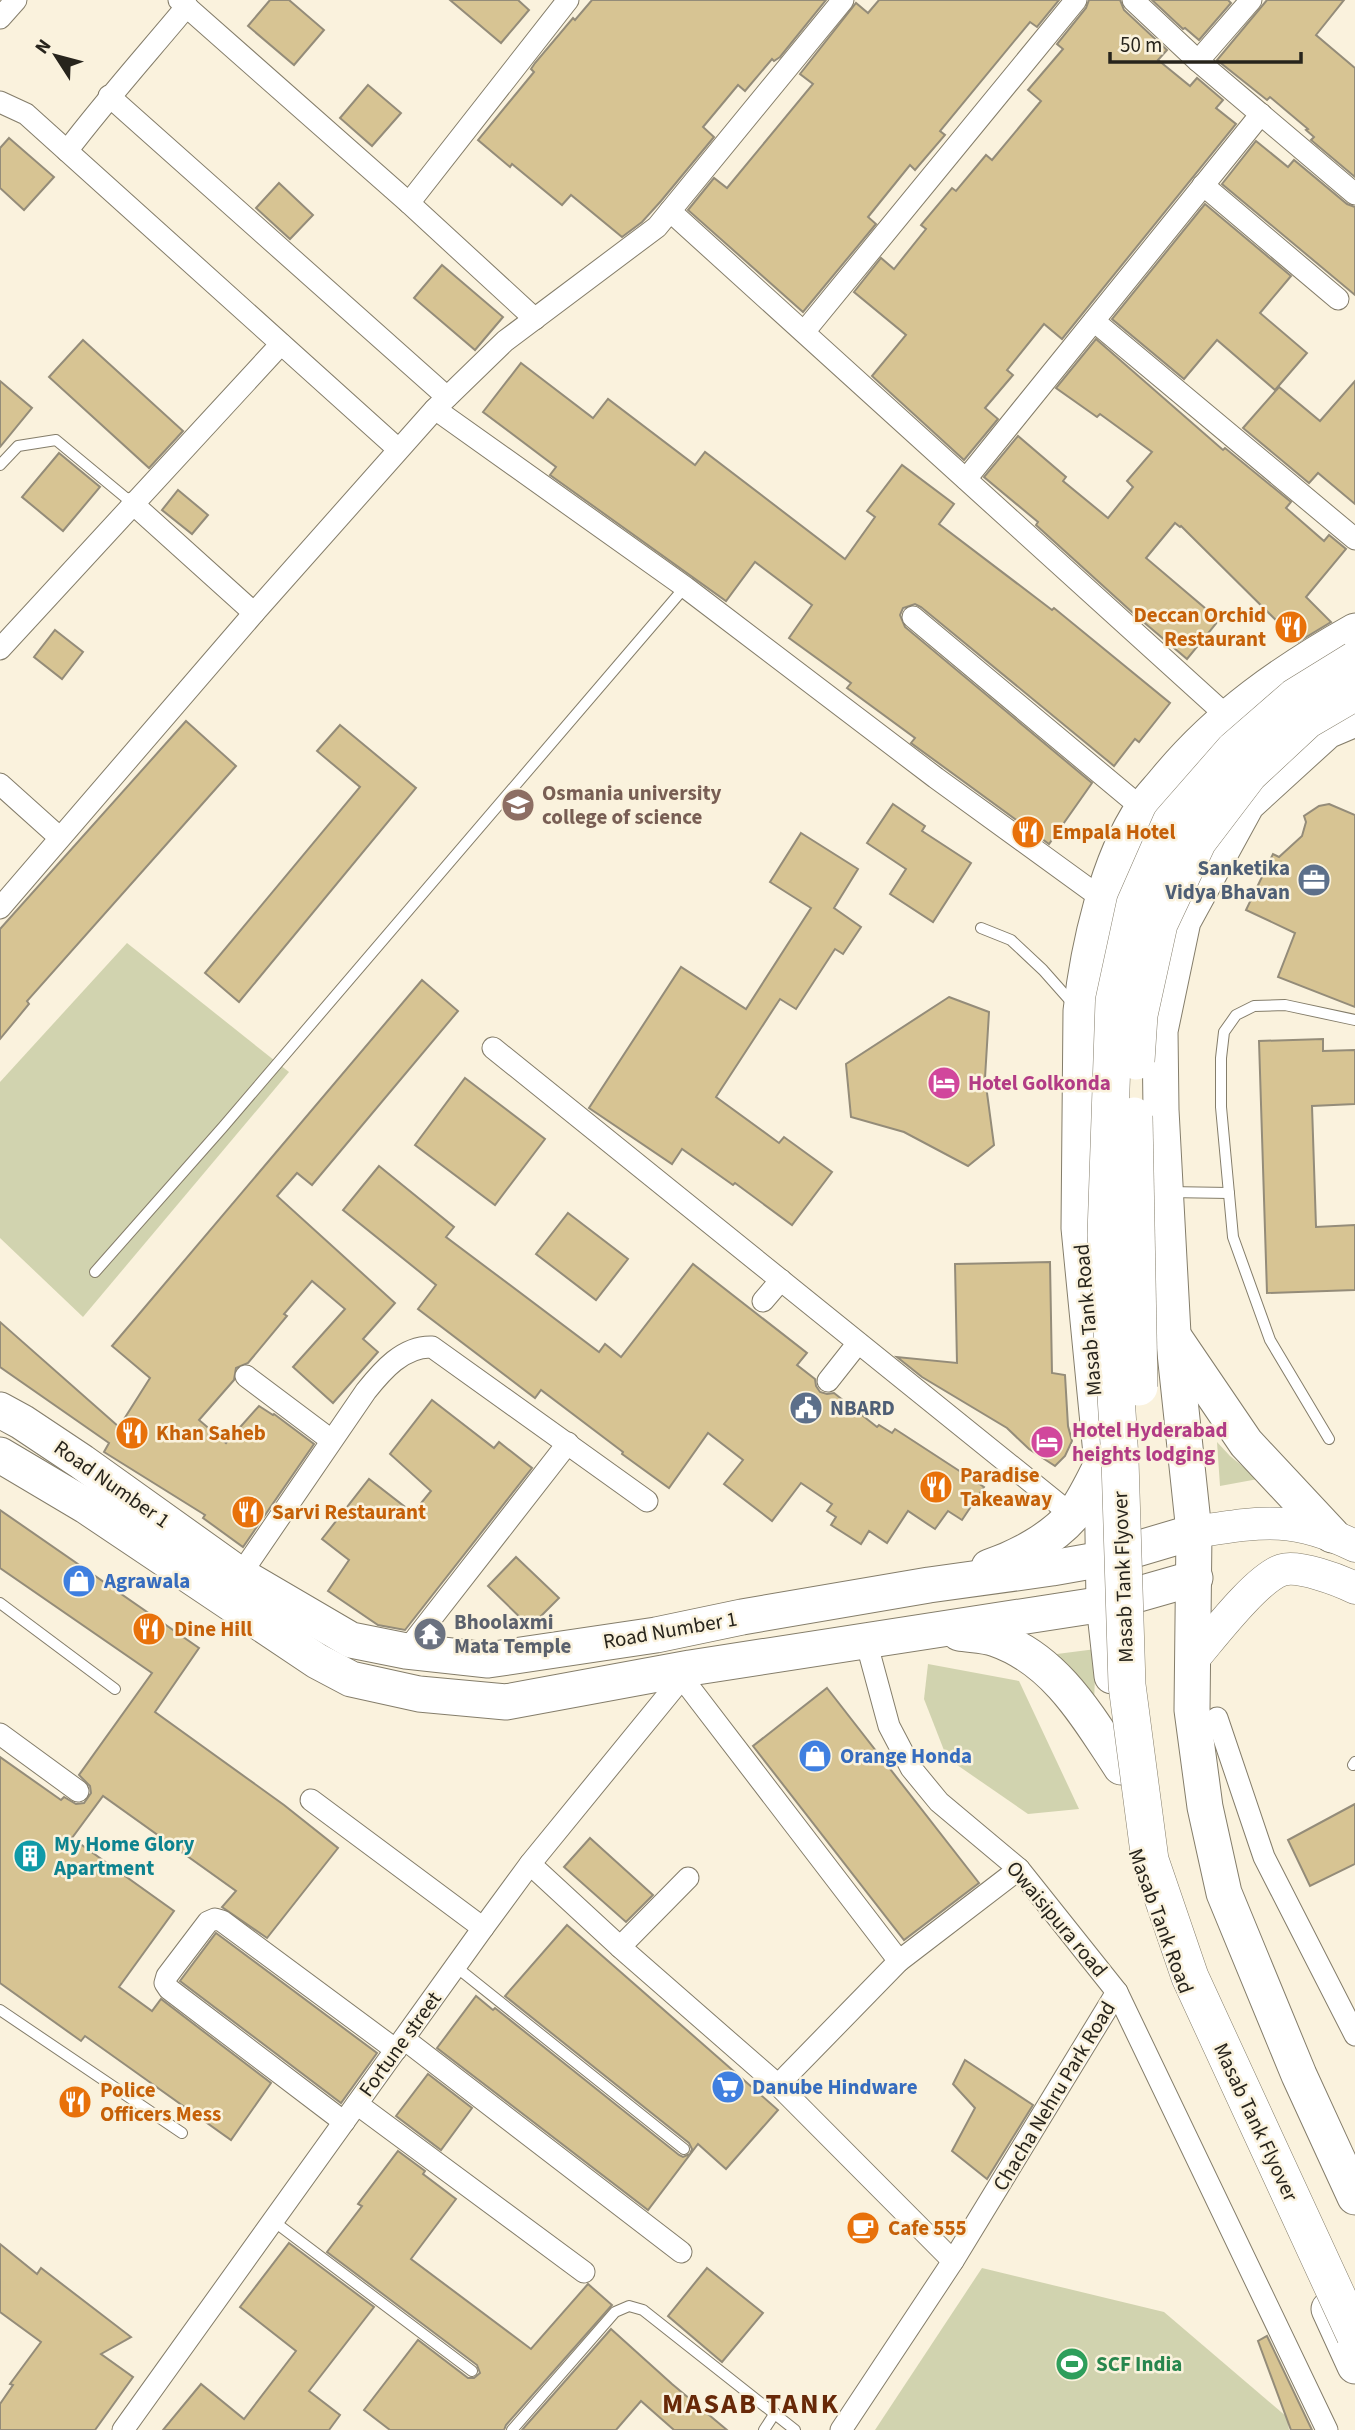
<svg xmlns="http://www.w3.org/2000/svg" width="1355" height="2430" font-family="'Source Sans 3',sans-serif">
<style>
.green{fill:#d1d3af}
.building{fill:#d7c493;stroke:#948c79;stroke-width:2}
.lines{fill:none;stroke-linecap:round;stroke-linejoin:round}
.service-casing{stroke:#847d6a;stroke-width:12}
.minor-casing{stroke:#847d6a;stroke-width:23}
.secondary-casing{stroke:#847d6a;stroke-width:33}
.primary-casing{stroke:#847d6a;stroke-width:37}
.service{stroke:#fff;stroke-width:10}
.minor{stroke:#fff;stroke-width:21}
.secondary{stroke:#fff;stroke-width:32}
.primary{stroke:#fff;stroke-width:35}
.trunk-bridge-casing{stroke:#847d6a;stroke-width:38;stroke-linecap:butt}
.trunk-bridge{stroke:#fff;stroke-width:37}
.labels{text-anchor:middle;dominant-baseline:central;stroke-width:5;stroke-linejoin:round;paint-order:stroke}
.food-label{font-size:21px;font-weight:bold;fill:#c56008;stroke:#faf2dd;text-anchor:start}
.education-label{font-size:21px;font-weight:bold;fill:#785e54;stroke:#faf2dd;text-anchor:start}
.service-label{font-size:21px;font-weight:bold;fill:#4e5e75;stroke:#faf2dd;text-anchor:end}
.hotel-label{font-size:21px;font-weight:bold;fill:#b23c85;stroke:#faf2dd;text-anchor:start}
.street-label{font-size:21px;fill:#27241c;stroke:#faf2dd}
.shop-label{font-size:21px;font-weight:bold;fill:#366cbe;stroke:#faf2dd;text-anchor:start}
.worship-label{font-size:21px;font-weight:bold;fill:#5b616d;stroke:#faf2dd;text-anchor:start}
.culture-label{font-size:21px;font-weight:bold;fill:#0d838f;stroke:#faf2dd;text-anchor:start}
.leisure-label{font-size:21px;font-weight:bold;fill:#27864d;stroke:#faf2dd;text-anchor:start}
.district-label{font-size:28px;font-weight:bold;letter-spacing:2px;fill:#682908;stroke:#faf2dd}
</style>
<rect width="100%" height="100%" fill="#faf2dd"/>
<g class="green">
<polygon points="127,943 289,1072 83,1317 0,1238 0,1082"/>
<polygon points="1217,1442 1230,1456 1258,1479 1220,1486"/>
<polygon points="1096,1649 1094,1703 1049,1655"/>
<polygon points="928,1664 1019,1681 1079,1809 1028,1814 947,1758 924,1699"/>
<polygon points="982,2268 1164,2312 1287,2417 1289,2430 875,2430"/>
</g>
<g class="building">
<polygon points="270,0 289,0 324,30 294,65 248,26"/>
<polygon points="450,0 518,0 529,10 501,43"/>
<polygon points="592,0 826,0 780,57 774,61 772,59 745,91 738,85 703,127 714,137 661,201 642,222 622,237 571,195 562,205 512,164 510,167 478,140 534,72 531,69 535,63 573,18 575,20"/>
<polygon points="879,0 1059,0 1037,27 1030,22 940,131 945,135 915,170 910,165 868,217 876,224 803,312 688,210 714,178 727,188 813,84 800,74 856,3 868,13"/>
<polygon points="1089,0 1120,0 1124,10 1167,50 1158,60 1190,86 1197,78 1223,100 1216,108 1236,124 1062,339 1044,324 1007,370 1013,375 985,408 998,419 964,460 872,376 906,335 854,292 881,258 894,269 926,229 921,225 952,188 956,191 986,155 992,160 1041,101 1028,90 1063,49 1057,44 1086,8"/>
<polygon points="1152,0 1228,0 1231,3 1199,40 1185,28 1183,29"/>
<polygon points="1267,0 1344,0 1316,35 1355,68 1355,177 1311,140 1314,137 1306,130 1308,129 1270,97 1267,100 1217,60"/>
<polygon points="368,85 401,113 372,146 340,118"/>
<polygon points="9,138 54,177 24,210 0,188 0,148"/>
<polygon points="1256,141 1288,167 1294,160 1347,204 1355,207 1355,295 1222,184"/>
<polygon points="279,183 313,215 290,239 256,208"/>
<polygon points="1205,204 1291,276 1260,313 1307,353 1275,390 1217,340 1184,379 1112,319"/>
<polygon points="442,265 503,317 475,350 414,298"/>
<polygon points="1096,339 1223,450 1225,448 1291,502 1286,508 1324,541 1329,535 1346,549 1306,597 1331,622 1298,642 1181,526 1180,527 1175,523 1146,558 1219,620 1187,659 1133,613 1036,525 1038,522 984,477 1018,436 1066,477 1063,481 1108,518 1133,487 1127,481 1152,452 1100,414 1097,417 1056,388"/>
<polygon points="83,340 183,431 149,468 49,377"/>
<polygon points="521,363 593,418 608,399 695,465 705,452 845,559 875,517 867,511 902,465 954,504 939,524 1052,610 1054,608 1170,703 1139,742 1135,739 1114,766 921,607 915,604 903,608 900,615 905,627 1092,783 1049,844 911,743 915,738 847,688 851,683 789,638 812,605 755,562 726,601 550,475 556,467 483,412"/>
<polygon points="0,381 32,408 0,447"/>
<polygon points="1355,381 1355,504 1318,473 1309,483 1243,428 1279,387 1320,421"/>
<polygon points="59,453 100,487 63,531 22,497"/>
<polygon points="178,490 208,515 192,534 162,510"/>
<polygon points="55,630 83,652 62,679 34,657"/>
<polygon points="186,721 236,766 27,1001 29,1004 0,1039 0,929"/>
<polygon points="340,725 416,788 239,1002 205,973 360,787 317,751"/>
<polygon points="893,804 925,826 922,831 971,863 933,922 890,894 906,869 867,843"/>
<polygon points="1329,804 1355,815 1355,1007 1278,977 1295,933 1246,910 1273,854 1279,857 1302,836 1306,822 1304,816 1319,806"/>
<polygon points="801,833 858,869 834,908 861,927 843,954 835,949 796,1009 780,999 716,1097 779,1143 784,1137 832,1172 792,1225 735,1183 733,1185 682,1149 672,1164 589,1108 681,967 746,1009 811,908 770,882"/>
<polygon points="422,980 458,1011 312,1185 297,1173 277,1196 395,1303 363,1339 378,1352 333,1403 293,1367 345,1309 312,1281 284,1314 287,1316 248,1363 236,1368 234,1380 199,1420 226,1443 259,1406 273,1415 274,1414 314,1444 243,1547 203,1518 205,1515 104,1452 109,1443 0,1367 0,1322 119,1427 150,1378 112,1346"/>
<polygon points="949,997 989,1012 985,1078 994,1145 968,1166 904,1132 851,1117 846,1064"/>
<polygon points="1323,1039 1323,1051 1355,1050 1355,1104 1312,1106 1316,1227 1355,1225 1355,1290 1267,1293 1259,1041"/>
<polygon points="465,1078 545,1139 495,1205 415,1145"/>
<polygon points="379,1166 454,1227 446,1237 599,1352 605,1344 621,1357 693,1264 807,1353 797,1365 815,1379 816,1386 820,1392 827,1394 834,1393 877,1427 879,1425 892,1433 895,1429 984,1487 962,1520 948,1511 935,1529 908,1511 887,1543 869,1531 861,1544 831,1525 836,1517 827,1511 832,1504 801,1483 772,1521 724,1484 743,1460 708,1433 669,1488 622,1454 623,1452 541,1390 535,1398 418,1309 436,1285 343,1210"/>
<polygon points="568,1213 628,1259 596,1300 536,1254"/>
<polygon points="1050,1262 1052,1373 1065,1375 1068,1426 1072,1441 1065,1456 1055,1466 1029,1449 1007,1428 922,1377 897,1357 957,1363 955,1264"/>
<polygon points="432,1400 494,1448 499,1442 532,1468 405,1630 378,1625 328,1591 349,1560 322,1539 369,1479 413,1513 431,1491 390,1454"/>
<polygon points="0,1510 199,1648 155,1712 284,1805 338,1848 267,1938 222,1907 236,1891 103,1796 72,1838 174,1911 119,1987 152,2011 161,1999 271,2083 231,2140 85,2036 81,2041 0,1983 0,1757 61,1800 64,1797 76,1804 84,1803 91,1793 90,1786 79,1775 152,1673 0,1568"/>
<polygon points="516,1557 559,1598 530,1627 488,1586"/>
<polygon points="827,1688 979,1883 904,1940 753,1746"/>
<polygon points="1355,1804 1355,1864 1310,1886 1288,1840"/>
<polygon points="590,1838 653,1895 626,1922 564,1867"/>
<polygon points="567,1925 778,2110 726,2169 698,2144 648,2210 437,2048 476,1996 493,2010 495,2008 679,2155 683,2157 690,2154 692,2149 689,2143 505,1996"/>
<polygon points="216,1933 377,2053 341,2103 180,1981"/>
<polygon points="965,2060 1033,2105 987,2179 952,2151 975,2108 953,2084"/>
<polygon points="428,2074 472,2108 441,2150 396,2116"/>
<polygon points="398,2151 425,2171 423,2174 456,2199 411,2259 531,2349 588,2284 612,2305 506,2425 504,2430 390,2430 364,2410 418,2340 468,2378 474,2378 480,2373 477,2365 327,2252 362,2206 358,2204"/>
<polygon points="289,2243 374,2307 309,2391 340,2415 329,2430 163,2430 201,2384 244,2419 296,2351 240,2307"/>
<polygon points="0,2244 37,2274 41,2268 131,2337 101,2354 133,2377 95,2430 0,2430 0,2404 13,2385 10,2384 41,2342 0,2312"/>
<polygon points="707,2268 763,2313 722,2362 668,2316"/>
<polygon points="611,2329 672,2384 727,2430 674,2430 641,2401 616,2430 522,2430"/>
<polygon points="1267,2336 1312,2430 1291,2430 1258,2341"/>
</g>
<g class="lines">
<defs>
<g id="service">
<polyline points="0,465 18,446 56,440 132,503"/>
<polyline points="981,928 1011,940 1043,970 1074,1005"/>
<polyline points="1168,1192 1229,1193"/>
<polyline points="95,1272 223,1127 685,587"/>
<polyline points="1329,1439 1270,1340 1233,1237 1221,1107 1221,1058 1224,1032 1236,1015 1254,1006 1285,1005 1355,1020"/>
<polyline points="0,1603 115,1689"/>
<polyline points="1353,1765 1355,1762"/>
<polyline points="455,1966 684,2149"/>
<polyline points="0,2010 182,2133"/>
<polyline points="272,2220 472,2371"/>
<polyline points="512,2430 615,2312 629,2306 643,2310 795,2430"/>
<polyline points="764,2430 775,2413"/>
</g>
<g id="minor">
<polyline points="179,0 409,203 535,319"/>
<polyline points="1133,0 1198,61 1355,194"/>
<polyline points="0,18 16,0"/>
<polyline points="1198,61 1251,0"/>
<polyline points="109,96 447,397"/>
<polyline points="0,102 26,114 398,449"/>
<path d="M 67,151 C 105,101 147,54 187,6"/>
<polyline points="1203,185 1338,299"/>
<polyline points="409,203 568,0"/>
<polyline points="670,211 1228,717"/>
<polyline points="1094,321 1355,539"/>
<polyline points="804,332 1076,0"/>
<polyline points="435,409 685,587 936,778 1104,900"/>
<polyline points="966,479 1261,114"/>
<polyline points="132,503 254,613"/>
<polyline points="913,617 1143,809"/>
<polyline points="0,649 281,344"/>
<polyline points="0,784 59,837"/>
<polyline points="0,908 254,613 435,409 505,341 657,227 843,0"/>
<polyline points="493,1048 1072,1515"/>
<polyline points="763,1301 781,1280"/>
<polyline points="246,1376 331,1440"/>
<polyline points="828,1381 858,1343"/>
<path d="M 240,1575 L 366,1391 C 382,1371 403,1346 432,1347 L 647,1501"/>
<polyline points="866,1641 889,1726 911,1768 939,1802 1019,1869 1117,1992 1327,2430"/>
<polyline points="406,1651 568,1443"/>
<polyline points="683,1679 899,1961 1019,1869"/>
<polyline points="1217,1718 1264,1857 1355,2035"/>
<polyline points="0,1734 78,1791"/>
<polyline points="311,1800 483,1928"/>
<polyline points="530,1864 620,1947 778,2085 953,2261"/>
<polyline points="620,1947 688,1878"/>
<polyline points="404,2039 681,2252"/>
<polyline points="778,2085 899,1961"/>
<polyline points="357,2104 584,2272"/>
<polyline points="344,2122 169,1989 165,1983 167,1976 208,1922 215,1919 222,1921 396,2050"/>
<polyline points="123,2430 483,1928 530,1864 690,1668"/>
<polyline points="841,2430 953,2261 1117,1992"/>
</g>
<g id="secondary">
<path d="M 1194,1532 C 1261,1522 1292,1515 1355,1546"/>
<path d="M 1194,1658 C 1213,1636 1256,1579 1282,1570 C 1299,1565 1339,1580 1355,1588"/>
</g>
<g id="primary">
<polyline points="1355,719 1327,731 1247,804 1183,921 1160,1031 1161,1110 1173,1334 1194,1532 1192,1710 1205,1807 1224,1893 1299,2075 1355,2197"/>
<polyline points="1176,1340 1246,1443 1332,1535"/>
<polyline points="0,1410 22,1422 82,1462 240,1575 351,1640 406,1651 488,1660 656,1635 742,1617 929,1585 1052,1568 1103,1559 1194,1532"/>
<polyline points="0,1455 86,1506 317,1661 351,1679 419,1694 506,1702 690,1668 1104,1604 1195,1578"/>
<path d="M 989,1567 C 1019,1557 1052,1539 1073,1515 C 1084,1501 1092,1483 1100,1468"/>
<path d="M 959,1633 C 971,1635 985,1635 996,1639 C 1056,1660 1088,1717 1121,1767"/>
<path d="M 1112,1676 L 1104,1604 L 1102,1464 L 1079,1228 L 1081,1011 C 1088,948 1107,861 1143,808 C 1150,798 1159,789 1167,779 C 1219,716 1284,671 1355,631"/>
<polyline points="1329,2309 1355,2366"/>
</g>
</defs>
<use href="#service" class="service-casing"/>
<use href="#minor" class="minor-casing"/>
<use href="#secondary" class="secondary-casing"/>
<use href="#primary" class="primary-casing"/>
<use href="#service" class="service"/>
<use href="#minor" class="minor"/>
<use href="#secondary" class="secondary"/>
<use href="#primary" class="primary"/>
<defs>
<g id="trunk-bridge">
<polyline points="1355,660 1295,697 1234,750 1171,822 1135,904 1114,1001 1106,1235 1120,1460 1127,1685 1150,1860 1190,1977 1355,2335"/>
<polyline points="1136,1061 1139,1015 1159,924 1198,841 1249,774 1307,720 1355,692"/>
<polyline points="1134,1116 1139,1387"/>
</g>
</defs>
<use href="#trunk-bridge" class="trunk-bridge-casing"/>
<use href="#trunk-bridge" class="trunk-bridge"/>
</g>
<defs>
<symbol id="restaurant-disc" viewBox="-11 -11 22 22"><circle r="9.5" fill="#e8710a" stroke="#faf2dd"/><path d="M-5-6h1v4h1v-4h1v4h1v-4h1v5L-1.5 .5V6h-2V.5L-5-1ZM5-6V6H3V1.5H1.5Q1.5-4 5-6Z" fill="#fff"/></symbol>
<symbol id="university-disc" viewBox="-11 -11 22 22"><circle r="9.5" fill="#8d6e63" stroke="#faf2dd"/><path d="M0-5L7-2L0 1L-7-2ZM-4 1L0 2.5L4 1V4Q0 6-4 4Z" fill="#fff"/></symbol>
<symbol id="office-disc" viewBox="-11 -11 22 22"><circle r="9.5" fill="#5c6f8a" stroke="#faf2dd"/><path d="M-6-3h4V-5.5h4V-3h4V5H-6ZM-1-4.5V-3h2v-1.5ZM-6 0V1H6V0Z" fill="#fff"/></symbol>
<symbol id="hotel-disc" viewBox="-11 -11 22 22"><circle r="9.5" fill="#d1479c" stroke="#faf2dd"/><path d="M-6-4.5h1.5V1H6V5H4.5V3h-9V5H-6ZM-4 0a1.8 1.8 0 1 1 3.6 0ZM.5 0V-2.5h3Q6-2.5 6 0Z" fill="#fff"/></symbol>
<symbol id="civic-disc" viewBox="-11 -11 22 22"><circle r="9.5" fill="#5c6f8a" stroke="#faf2dd"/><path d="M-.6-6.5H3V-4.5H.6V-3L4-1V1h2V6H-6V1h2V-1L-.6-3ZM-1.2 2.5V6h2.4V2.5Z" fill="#fff"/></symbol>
<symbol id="shop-disc" viewBox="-11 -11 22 22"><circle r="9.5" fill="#3f7fe0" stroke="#faf2dd"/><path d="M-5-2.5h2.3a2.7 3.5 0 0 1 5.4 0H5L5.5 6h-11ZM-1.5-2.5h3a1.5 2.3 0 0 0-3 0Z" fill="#fff"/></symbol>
<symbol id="temple-disc" viewBox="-11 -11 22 22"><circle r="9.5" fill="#6b7280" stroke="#faf2dd"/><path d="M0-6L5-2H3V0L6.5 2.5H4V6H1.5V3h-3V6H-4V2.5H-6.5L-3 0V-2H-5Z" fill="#fff"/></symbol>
<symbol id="building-disc" viewBox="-11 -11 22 22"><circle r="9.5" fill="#0f9aa8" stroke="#faf2dd"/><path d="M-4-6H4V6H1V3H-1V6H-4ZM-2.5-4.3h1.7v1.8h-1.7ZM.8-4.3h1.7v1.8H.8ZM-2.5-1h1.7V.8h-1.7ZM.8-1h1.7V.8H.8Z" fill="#fff"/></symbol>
<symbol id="supermarket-disc" viewBox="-11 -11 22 22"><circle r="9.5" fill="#3f7fe0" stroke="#faf2dd"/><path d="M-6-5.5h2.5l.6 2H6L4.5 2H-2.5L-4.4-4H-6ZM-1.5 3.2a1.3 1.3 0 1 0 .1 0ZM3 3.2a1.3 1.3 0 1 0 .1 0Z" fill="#fff"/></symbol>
<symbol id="cafe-disc" viewBox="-11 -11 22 22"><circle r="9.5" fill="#e8710a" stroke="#faf2dd"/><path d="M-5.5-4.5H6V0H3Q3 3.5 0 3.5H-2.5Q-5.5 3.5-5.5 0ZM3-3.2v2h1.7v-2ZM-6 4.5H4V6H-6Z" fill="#fff"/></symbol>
<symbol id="stadium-disc" viewBox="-11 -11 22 22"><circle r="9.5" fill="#2e9e5b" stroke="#faf2dd"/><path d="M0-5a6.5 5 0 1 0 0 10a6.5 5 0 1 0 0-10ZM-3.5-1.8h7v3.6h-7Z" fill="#fff"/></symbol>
</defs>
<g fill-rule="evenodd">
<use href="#restaurant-disc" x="1272" y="608" width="38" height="38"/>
<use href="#university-disc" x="499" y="786" width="38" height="38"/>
<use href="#restaurant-disc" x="1009" y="813" width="38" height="38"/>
<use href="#office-disc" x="1295" y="861" width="38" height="38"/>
<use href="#hotel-disc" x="925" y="1064" width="38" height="38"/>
<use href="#civic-disc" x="787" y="1389" width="38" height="38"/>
<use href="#restaurant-disc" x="113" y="1414" width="38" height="38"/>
<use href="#hotel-disc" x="1028" y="1423" width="38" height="38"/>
<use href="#restaurant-disc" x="917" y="1468" width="38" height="38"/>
<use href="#restaurant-disc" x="229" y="1493" width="38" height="38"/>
<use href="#shop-disc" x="60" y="1562" width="38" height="38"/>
<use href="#restaurant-disc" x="130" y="1610" width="38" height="38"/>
<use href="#temple-disc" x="411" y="1615" width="38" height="38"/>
<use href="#shop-disc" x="796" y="1737" width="38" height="38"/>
<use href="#building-disc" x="11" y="1837" width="38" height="38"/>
<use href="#supermarket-disc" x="709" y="2068" width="38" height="38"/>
<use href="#restaurant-disc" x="56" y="2083" width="38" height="38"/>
<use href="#cafe-disc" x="844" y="2209" width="38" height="38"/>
<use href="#stadium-disc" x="1053" y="2345" width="38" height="38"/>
</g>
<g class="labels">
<g class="food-label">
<text x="1266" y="615" text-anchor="end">Deccan Orchid<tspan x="1266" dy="24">Restaurant</tspan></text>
<text x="1052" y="832">Empala Hotel</text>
<text x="156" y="1433">Khan Saheb</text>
<text x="960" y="1475">Paradise<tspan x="960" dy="24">Takeaway</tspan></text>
<text x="272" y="1512">Sarvi Restaurant</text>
<text x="174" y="1629">Dine Hill</text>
<text x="100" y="2090">Police<tspan x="100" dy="24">Officers Mess</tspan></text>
<text x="888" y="2228">Cafe 555</text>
</g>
<g class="education-label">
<text x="542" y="793">Osmania university<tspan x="542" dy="24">college of science</tspan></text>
</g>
<g class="service-label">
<text x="1290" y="868">Sanketika<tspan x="1290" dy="24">Vidya Bhavan</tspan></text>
<text x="830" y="1408" text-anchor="start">NBARD</text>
</g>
<g class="hotel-label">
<text x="968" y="1083">Hotel Golkonda</text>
<text x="1072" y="1430">Hotel Hyderabad<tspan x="1072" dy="24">heights lodging</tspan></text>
</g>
<g class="street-label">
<text transform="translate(1088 1320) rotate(-95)">Masab Tank Road</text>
<text transform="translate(112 1484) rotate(35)">Road Number 1</text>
<text transform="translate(1123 1577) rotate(-92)">Masab Tank Flyover</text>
<text transform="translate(670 1630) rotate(-10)">Road Number 1</text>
<text transform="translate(1057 1919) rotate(50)">Owaisipura road</text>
<text transform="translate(1161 1921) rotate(70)">Masab Tank Road</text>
<text transform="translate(400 2044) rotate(-54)">Fortune street</text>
<text transform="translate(1054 2096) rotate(-59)">Chacha Nehru Park Road</text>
<text transform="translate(1256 2122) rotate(65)">Masab Tank Flyover</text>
</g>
<g class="shop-label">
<text x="104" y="1581">Agrawala</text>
<text x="840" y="1756">Orange Honda</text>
<text x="752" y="2087">Danube Hindware</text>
</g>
<g class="worship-label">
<text x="454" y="1622">Bhoolaxmi<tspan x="454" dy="24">Mata Temple</tspan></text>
</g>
<g class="culture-label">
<text x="54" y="1844">My Home Glory<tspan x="54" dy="24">Apartment</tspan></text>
</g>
<g class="leisure-label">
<text x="1096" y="2364">SCF India</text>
</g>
<g class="district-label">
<text x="751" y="2404">MASAB TANK</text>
</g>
</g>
<g transform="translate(56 56) rotate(306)" stroke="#faf2dd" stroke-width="5" paint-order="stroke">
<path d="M0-5L12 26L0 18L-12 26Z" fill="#27241c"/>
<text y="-10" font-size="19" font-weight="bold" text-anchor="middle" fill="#27241c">N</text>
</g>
<path d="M1110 52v10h191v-10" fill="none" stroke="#27241c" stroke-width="3.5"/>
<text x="1120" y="52" font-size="21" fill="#27241c" stroke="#faf2dd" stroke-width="5" paint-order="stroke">50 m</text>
</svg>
